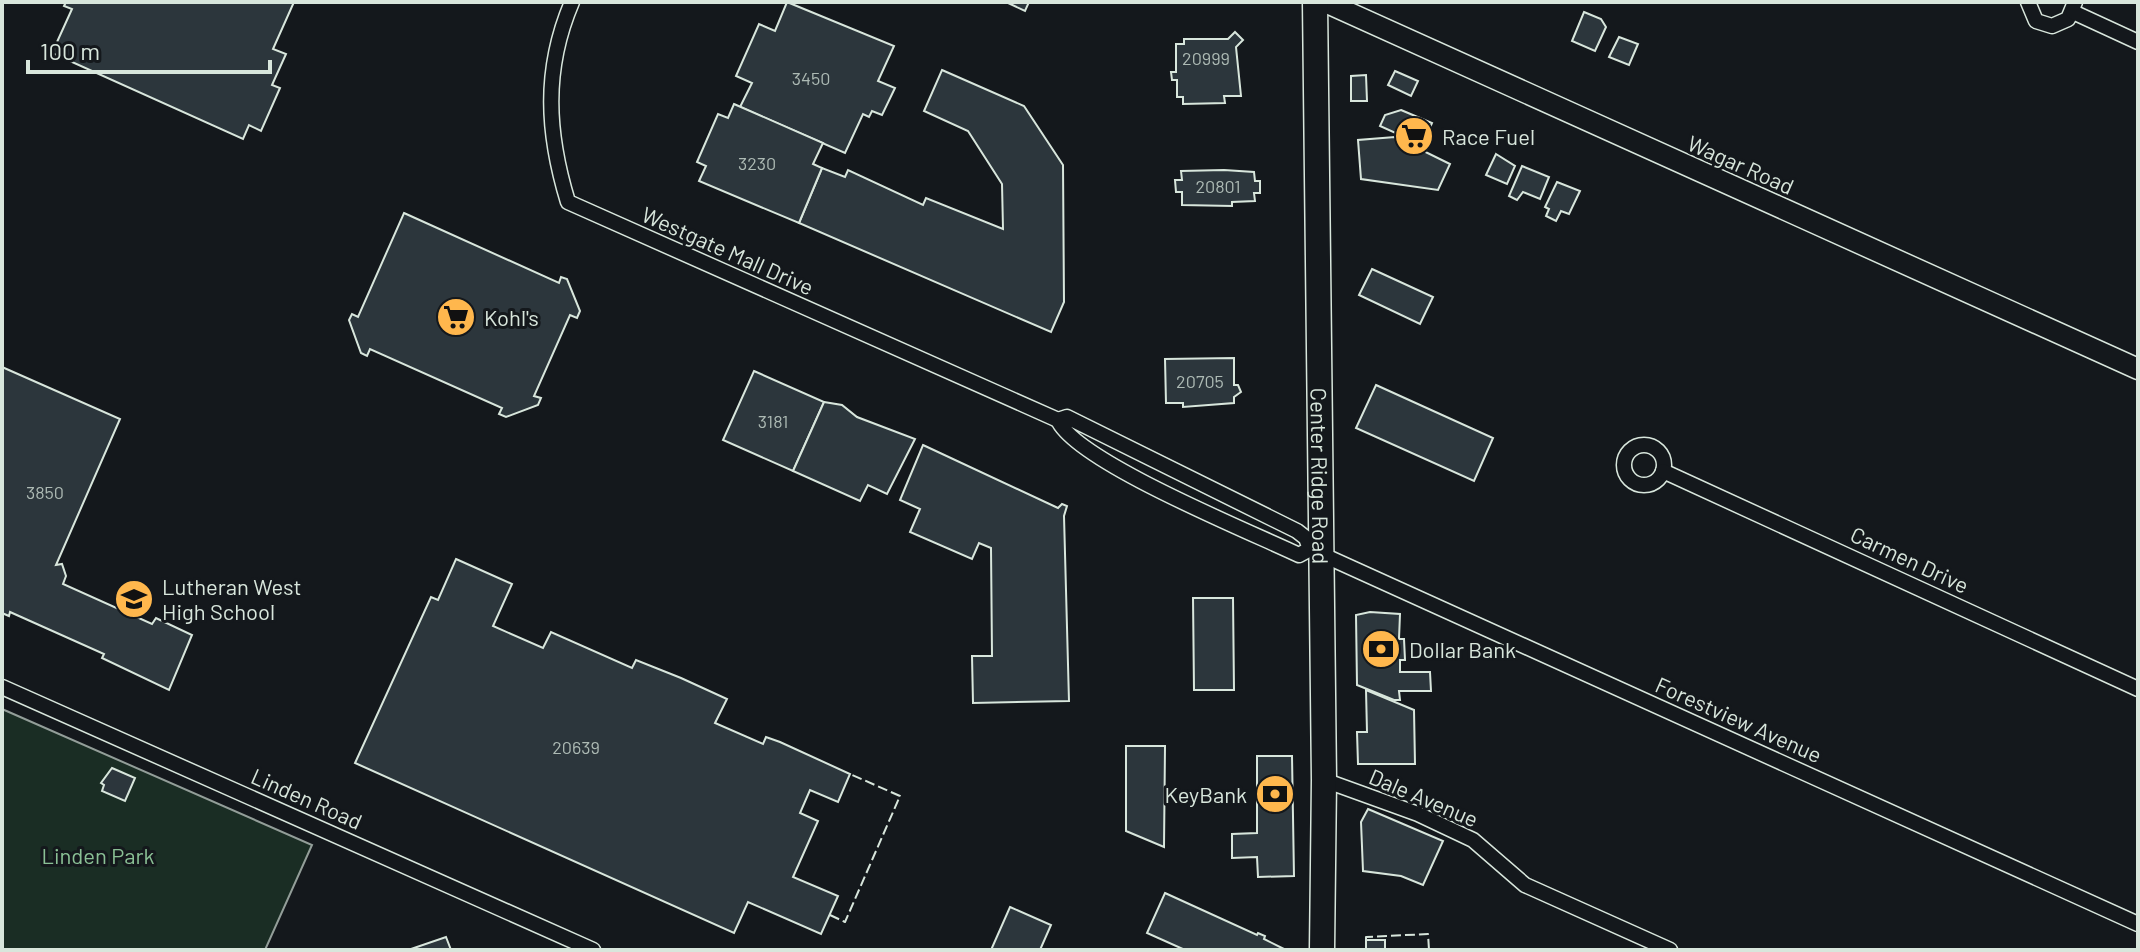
<svg xmlns="http://www.w3.org/2000/svg" width="2140" height="952" font-family="Barlow,sans-serif">
<style>
.green{fill:#1a2d24;stroke:#939e99;stroke-width:2}
.building{fill:#2c363c;stroke:#d8e6dc;stroke-width:2}
.lines{fill:none;stroke-linecap:round;stroke-linejoin:round}
.minor-casing{stroke:#d8e6dc;stroke-width:17}
.secondary-casing{stroke:#d8e6dc;stroke-width:23}
.primary-casing{stroke:#d8e6dc;stroke-width:27}
.minor{stroke:#14181c;stroke-width:14}
.secondary{stroke:#14181c;stroke-width:20}
.primary{stroke:#14181c;stroke-width:24}
.fence{stroke:#d8e6dc;stroke-width:2;stroke-dasharray:10 4;stroke-linecap:butt}
.labels{text-anchor:middle;dominant-baseline:central;stroke-width:6;stroke-linejoin:round;paint-order:stroke}
.number-label{font-size:18px;fill:#adbab4}
.poi-label{font-size:22px;fill:#d8e6dc;stroke:#14181c;text-anchor:start}
.street-label{font-size:22px;fill:#d8e6dc;stroke:#14181c}
.park-label{font-size:22px;fill:#8ac095;stroke:#14181c}
</style>
<rect width="100%" height="100%" fill="#14181c"/>
<polygon class="green" points="2,709 312,845 265,950 2,950"/>
<g class="building">
<polygon points="66,2 294,2 273,49 286,54 272,85 280,88 261,131 249,125 243,139 52,53 72,9 64,6"/>
<polygon points="787,2 894,46 878,81 895,88 882,115 872,111 869,117 863,114 845,153 740,107 752,83 736,76 759,24 775,31"/>
<polygon points="1006,2 1029,2 1025,11"/>
<polygon points="1584,12 1601,19 1606,27 1595,51 1572,41"/>
<polygon points="1235,32 1243,40 1236,47 1241,96 1224,96 1225,103 1183,104 1183,97 1177,97 1177,80 1172,80 1171,72 1176,72 1176,44 1184,44 1184,39 1228,39"/>
<polygon points="1619,37 1638,44 1629,65 1609,57"/>
<polygon points="942,70 1024,106 1063,165 1064,302 1051,332 799,223 822,168 845,177 848,170 923,205 926,198 1003,229 1002,184 968,131 924,111"/>
<polygon points="1395,71 1418,81 1411,96 1388,85"/>
<polygon points="1366,75 1367,101 1351,101 1351,76"/>
<polygon points="734,104 823,143 813,164 822,168 799,223 699,181 706,166 697,162 718,114 728,118"/>
<polygon points="1401,110 1432,123 1422,145 1380,126 1385,115"/>
<polygon points="1395,137 1450,164 1438,190 1361,179 1358,140"/>
<polygon points="1496,154 1515,166 1507,184 1486,175"/>
<polygon points="1522,166 1549,177 1540,199 1523,192 1517,200 1509,196"/>
<polygon points="1224,170 1254,172 1255,181 1260,181 1260,193 1254,193 1255,201 1232,202 1232,206 1182,205 1182,192 1176,192 1175,180 1182,180 1181,171"/>
<polygon points="1557,182 1580,191 1569,214 1561,211 1556,221 1546,216 1549,209 1545,207"/>
<polygon points="404,213 559,283 561,277 567,279 580,311 577,318 570,315 534,396 541,398 538,405 506,417 499,414 502,408 370,349 367,356 361,353 349,320 352,314 358,317"/>
<polygon points="1372,269 1433,297 1420,324 1359,295"/>
<polygon points="1234,358 1234,385 1238,385 1241,392 1234,397 1234,403 1183,407 1183,403 1166,403 1165,359"/>
<polygon points="2,367 120,419 56,565 62,564 66,576 63,584 152,624 156,618 192,635 169,690 102,658 104,654 10,612 9,616 2,613"/>
<polygon points="754,371 824,402 793,471 723,440"/>
<polygon points="1376,385 1493,438 1474,481 1356,428"/>
<polygon points="824,402 842,405 857,417 915,439 887,494 868,485 860,501 793,471"/>
<polygon points="923,445 1058,508 1062,504 1067,506 1064,516 1069,701 973,703 972,656 992,656 991,548 979,543 972,559 910,532 920,509 900,500"/>
<polygon points="456,559 512,584 493,626 543,648 551,632 632,668 636,660 681,678 727,699 715,723 763,744 766,737 780,742 850,774 838,802 810,790 800,813 818,821 793,877 838,896 821,934 748,902 734,933 355,763 431,597 438,600"/>
<polygon points="1193,598 1233,598 1234,690 1194,690"/>
<polygon points="1370,612 1400,614 1399,639 1404,639 1405,660 1400,660 1400,672 1430,672 1431,691 1399,691 1400,700 1394,700 1357,685 1356,615"/>
<polygon points="1366,690 1414,710 1415,764 1358,764 1357,732 1367,732"/>
<polygon points="1126,746 1165,746 1164,847 1126,831"/>
<polygon points="1257,756 1292,756 1294,876 1258,877 1257,857 1232,858 1232,834 1257,833"/>
<polygon points="112,768 135,778 125,801 102,791 104,785 101,783"/>
<polygon points="1368,809 1443,841 1423,885 1401,876 1363,871 1361,822"/>
<polygon points="1165,893 1257,935 1258,933 1265,936 1264,939 1286,950 1185,950 1147,933"/>
<polygon points="1010,907 1051,925 1040,950 991,950"/>
<polygon points="446,937 451,950 411,950 411,949"/>
<rect x="1366" y="940" width="19" height="10"/>
</g>
<g class="lines">
<defs>
<g id="minor">
<path d="M 572,2 C 543,70 547,133 568,202 L 1058,420"/>
<polyline points="2028,2 2036,21 2052,26 2068,19 2075,2"/>
<polyline points="2073,12 2138,42"/>
<circle cx="1644" cy="465" r="20"/>
<polyline points="1663,471 2138,689"/>
<path d="M 1310,549 L 1299,555 C 1253,533 1075,461 1058,420 L 1067,417 L 1297,531 L 1306,538 L 1310,549 L 1321,554 L 2138,924"/>
<polyline points="2,687 593,950"/>
<polyline points="1324,780 1418,814 1473,840 1525,885 1670,950"/>
</g>
<polyline id="secondary" points="1325,2 2138,369"/>
<g id="primary">
<path id="s1" d="M 1315,2 L 1324,780 L 1322,950"/>
</g>
</defs>
<use href="#minor" class="minor-casing"/>
<use href="#secondary" class="secondary-casing"/>
<use href="#primary" class="primary-casing"/>
<use href="#minor" class="minor"/>
<use href="#secondary" class="secondary"/>
<use href="#primary" class="primary"/>
<g class="fence">
<polyline points="830,915 845,922 900,796 850,774"/>
<polyline points="1366,940 1366,937 1428,934 1429,950"/>
</g>
</g>
<defs>
<symbol id="supermarket-disc" viewBox="-11 -11 22 22"><circle r="9.5" fill="#ffb74d" stroke="#14181c"/><path d="M-6-5.5h2.5l.6 2H6L4.5 2H-2.5L-4.4-4H-6ZM-1.5 3.2a1.3 1.3 0 1 0 .1 0ZM3 3.2a1.3 1.3 0 1 0 .1 0Z" fill="#111"/></symbol>
<symbol id="school-disc" viewBox="-11 -11 22 22"><circle r="9.5" fill="#ffb74d" stroke="#14181c"/><path d="M0-5L7-2L0 1L-7-2ZM-4 1L0 2.5L4 1V4Q0 6-4 4Z" fill="#111"/></symbol>
<symbol id="bank-disc" viewBox="-11 -11 22 22"><circle r="9.5" fill="#ffb74d" stroke="#14181c"/><path d="M-6-4H6V4H-6ZM0-2.3a2.3 2.3 0 1 0 0 4.6a2.3 2.3 0 1 0 0-4.6Z" fill="#111"/></symbol>
</defs>
<g fill-rule="evenodd">
<use href="#supermarket-disc" x="1392" y="114" width="44" height="44"/>
<use href="#supermarket-disc" x="434" y="295" width="44" height="44"/>
<use href="#school-disc" x="112" y="577" width="44" height="44"/>
<use href="#bank-disc" x="1359" y="627" width="44" height="44"/>
<use href="#bank-disc" x="1253" y="772" width="44" height="44"/>
</g>
<g class="labels">
<g class="number-label">
<text x="1206" y="58">20999</text>
<text x="811" y="78">3450</text>
<text x="757" y="163">3230</text>
<text x="1218" y="186">20801</text>
<text x="1200" y="381">20705</text>
<text x="773" y="421">3181</text>
<text x="45" y="492">3850</text>
<text x="576" y="747">20639</text>
</g>
<g class="poi-label">
<text x="1442" y="136">Race Fuel</text>
<text x="484" y="317">Kohl's</text>
<text x="162" y="586">Lutheran West<tspan x="162" dy="25">High School</tspan></text>
<text x="1409" y="649">Dollar Bank</text>
<text x="1247" y="794" text-anchor="end">KeyBank</text>
</g>
<g class="street-label">
<text transform="translate(1741 164) rotate(24)">Wagar Road</text>
<text transform="translate(728 250) rotate(24)">Westgate Mall Drive</text>
<text stroke="none"><textPath href="#s1" startOffset="474">Center Ridge Road</textPath></text>
<text transform="translate(1910 559) rotate(25)">Carmen Drive</text>
<text transform="translate(1739 719) rotate(24)">Forestview Avenue</text>
<text transform="translate(1424 797) rotate(23)">Dale Avenue</text>
<text transform="translate(307 798) rotate(24)">Linden Road</text>
</g>
<g class="park-label">
<text x="98" y="855">Linden Park</text>
</g>
</g>
<rect width="2140" height="952" fill="none" stroke="#d8e6dc" stroke-width="8"/>
<path d="M28 60v12h242v-12" fill="none" stroke="#d8e6dc" stroke-width="4"/>
<text x="40" y="60" font-size="24" fill="#d8e6dc" stroke="#14181c" stroke-width="6" paint-order="stroke">100 m</text>
</svg>
